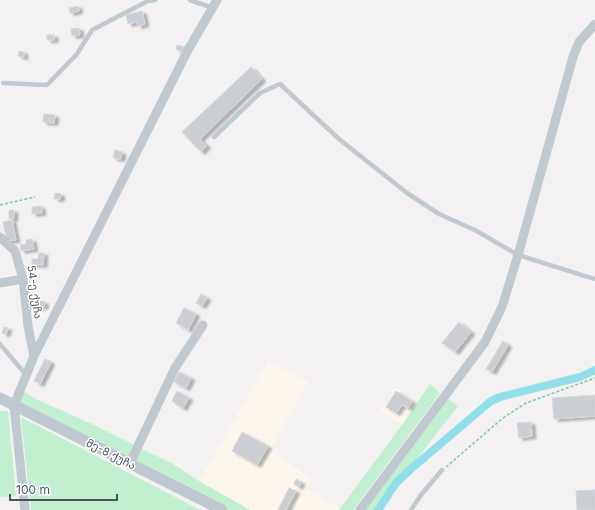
<svg xmlns="http://www.w3.org/2000/svg" width="595" height="510" font-family="Inter,'Noto Sans Georgian',sans-serif">
<style>
.commercial{fill:#fcf6ec}
.green{fill:#c1efcf}
.lines{fill:none;stroke-linecap:round;stroke-linejoin:round}
.canal{stroke:#90dfea;stroke-width:8}
.building{fill:#cbced3;stroke:#d5d8dc;filter:url(#shadow)}
.path{stroke:#7acc9d;stroke-width:1.5;stroke-dasharray:3 2;stroke-linecap:butt}
.service{stroke:#bfc9cf;stroke-width:4.5}
.minor{stroke:#bfc9cf;stroke-width:9}
.tertiary{stroke:#bfc9cf;stroke-width:11}
.labels{text-anchor:middle;dominant-baseline:central;stroke-width:3;stroke-linejoin:round;paint-order:stroke}
.street-label{font-size:11px;fill:#49565e;stroke:#fff}
</style>
<defs>
<filter id="shadow"><feDropShadow dx="4" dy="2.5" stdDeviation="1" flood-color="#0004"/></filter>
</defs>
<rect width="100%" height="100%" fill="#f3f1f1"/>
<g class="commercial">
<polygon points="268,361 308,381 270,451 311,478 306,489 340,509 339,510 250,510 199,481"/>
<polygon points="395,388 417,402 402,425 380,411"/>
</g>
<g class="green">
<polygon points="430,384 440,393 353,510 339,510 402,425"/>
<polygon points="23,391 38,400 94,425 173,464 199,481 250,510 229,510 19,401"/>
<polygon points="447,398 458,406 377,510 360,510"/>
<polygon points="0,411 8,411 16,496 0,497"/>
<polygon points="21,417 200,510 31,510"/>
</g>
<g class="lines">
<polyline class="canal" points="378,510 396,483 412,468 491,401 500,397 580,377 595,370"/>
</g>
<g class="building">
<polygon points="78,6 79,11 70,13 69,8"/>
<polygon points="142,11 145,24 138,26 137,22 128,24 126,15"/>
<polygon points="79,28 80,35 72,36 71,29"/>
<rect x="47" y="35" width="7" height="5"/>
<polygon points="177,45 184,47 182,52 176,49"/>
<polygon points="19,51 24,52 24,57 18,56"/>
<polygon points="251,67 262,79 200,139 207,146 201,152 182,132"/>
<polygon points="44,114 55,115 54,123 43,122"/>
<polygon points="115,150 122,152 121,159 113,158"/>
<polygon points="55,193 61,194 60,199 54,199"/>
<polygon points="41,206 42,213 32,214 32,207"/>
<polygon points="9,210 14,210 14,218 9,219"/>
<polygon points="12,220 16,240 7,241 3,222"/>
<polygon points="32,239 34,249 21,251 20,245 26,244 26,240"/>
<polygon points="39,253 44,253 43,265 32,264 32,259 38,259"/>
<polygon points="201,294 207,298 202,306 196,303"/>
<polygon points="35,300 45,302 44,307 34,305"/>
<polygon points="184,308 196,314 188,330 176,323"/>
<polygon points="459,322 471,332 455,352 442,343"/>
<polygon points="4,327 8,328 6,334 2,333"/>
<polygon points="503,341 508,345 492,372 486,369"/>
<polygon points="45,359 51,362 40,384 34,381"/>
<polygon points="179,372 191,378 186,388 174,382"/>
<polygon points="177,391 189,398 183,408 172,401"/>
<polygon points="396,391 412,401 408,408 402,405 396,413 386,407"/>
<polygon points="595,395 595,416 554,419 552,398"/>
<polygon points="531,422 532,436 519,438 517,423"/>
<polygon points="242,432 268,446 257,465 232,451"/>
<polygon points="296,479 301,482 299,487 294,484"/>
<polygon points="289,488 296,491 286,510 278,510"/>
<polygon points="595,490 595,510 577,510 576,491"/>
</g>
<g class="lines">
<g class="path">
<polyline points="0,205 35,197"/>
<polyline points="446,467 503,418 526,403 595,378"/>
</g>
<g class="service">
<polyline points="190,0 213,8"/>
<polyline points="3,83 47,85 77,54 92,30 148,1 155,0"/>
<polyline points="214,137 260,93 280,84 339,139 407,193 439,214 475,230 518,255 595,279"/>
<polyline points="0,344 26,375"/>
<polyline points="411,510 421,495 442,470"/>
</g>
<g class="minor">
<polyline points="0,237 15,251 23,279 28,326 34,356"/>
<polyline points="0,283 23,279"/>
<polyline points="130,463 175,368 203,325"/>
<polyline points="25,510 14,405 34,356 188,50 217,0"/>
<polyline points="360,510 485,342 502,307 518,255 573,57 579,42 595,24"/>
</g>
<polyline class="tertiary" points="0,398 222,510"/>
</g>
<g class="labels">
<g class="street-label">
<text transform="translate(35 292) rotate(82)">54-ე ქუჩა</text>
<text transform="translate(111 454) rotate(27)">მე-8 ქუჩა</text>
</g>
</g>
<path d="M10 494v6h107v-6" fill="none" stroke="#49565e" stroke-width="2"/>
<text x="16" y="494" font-size="12" fill="#49565e" stroke="#ffffff" stroke-width="3" paint-order="stroke">100 m</text>
</svg>
